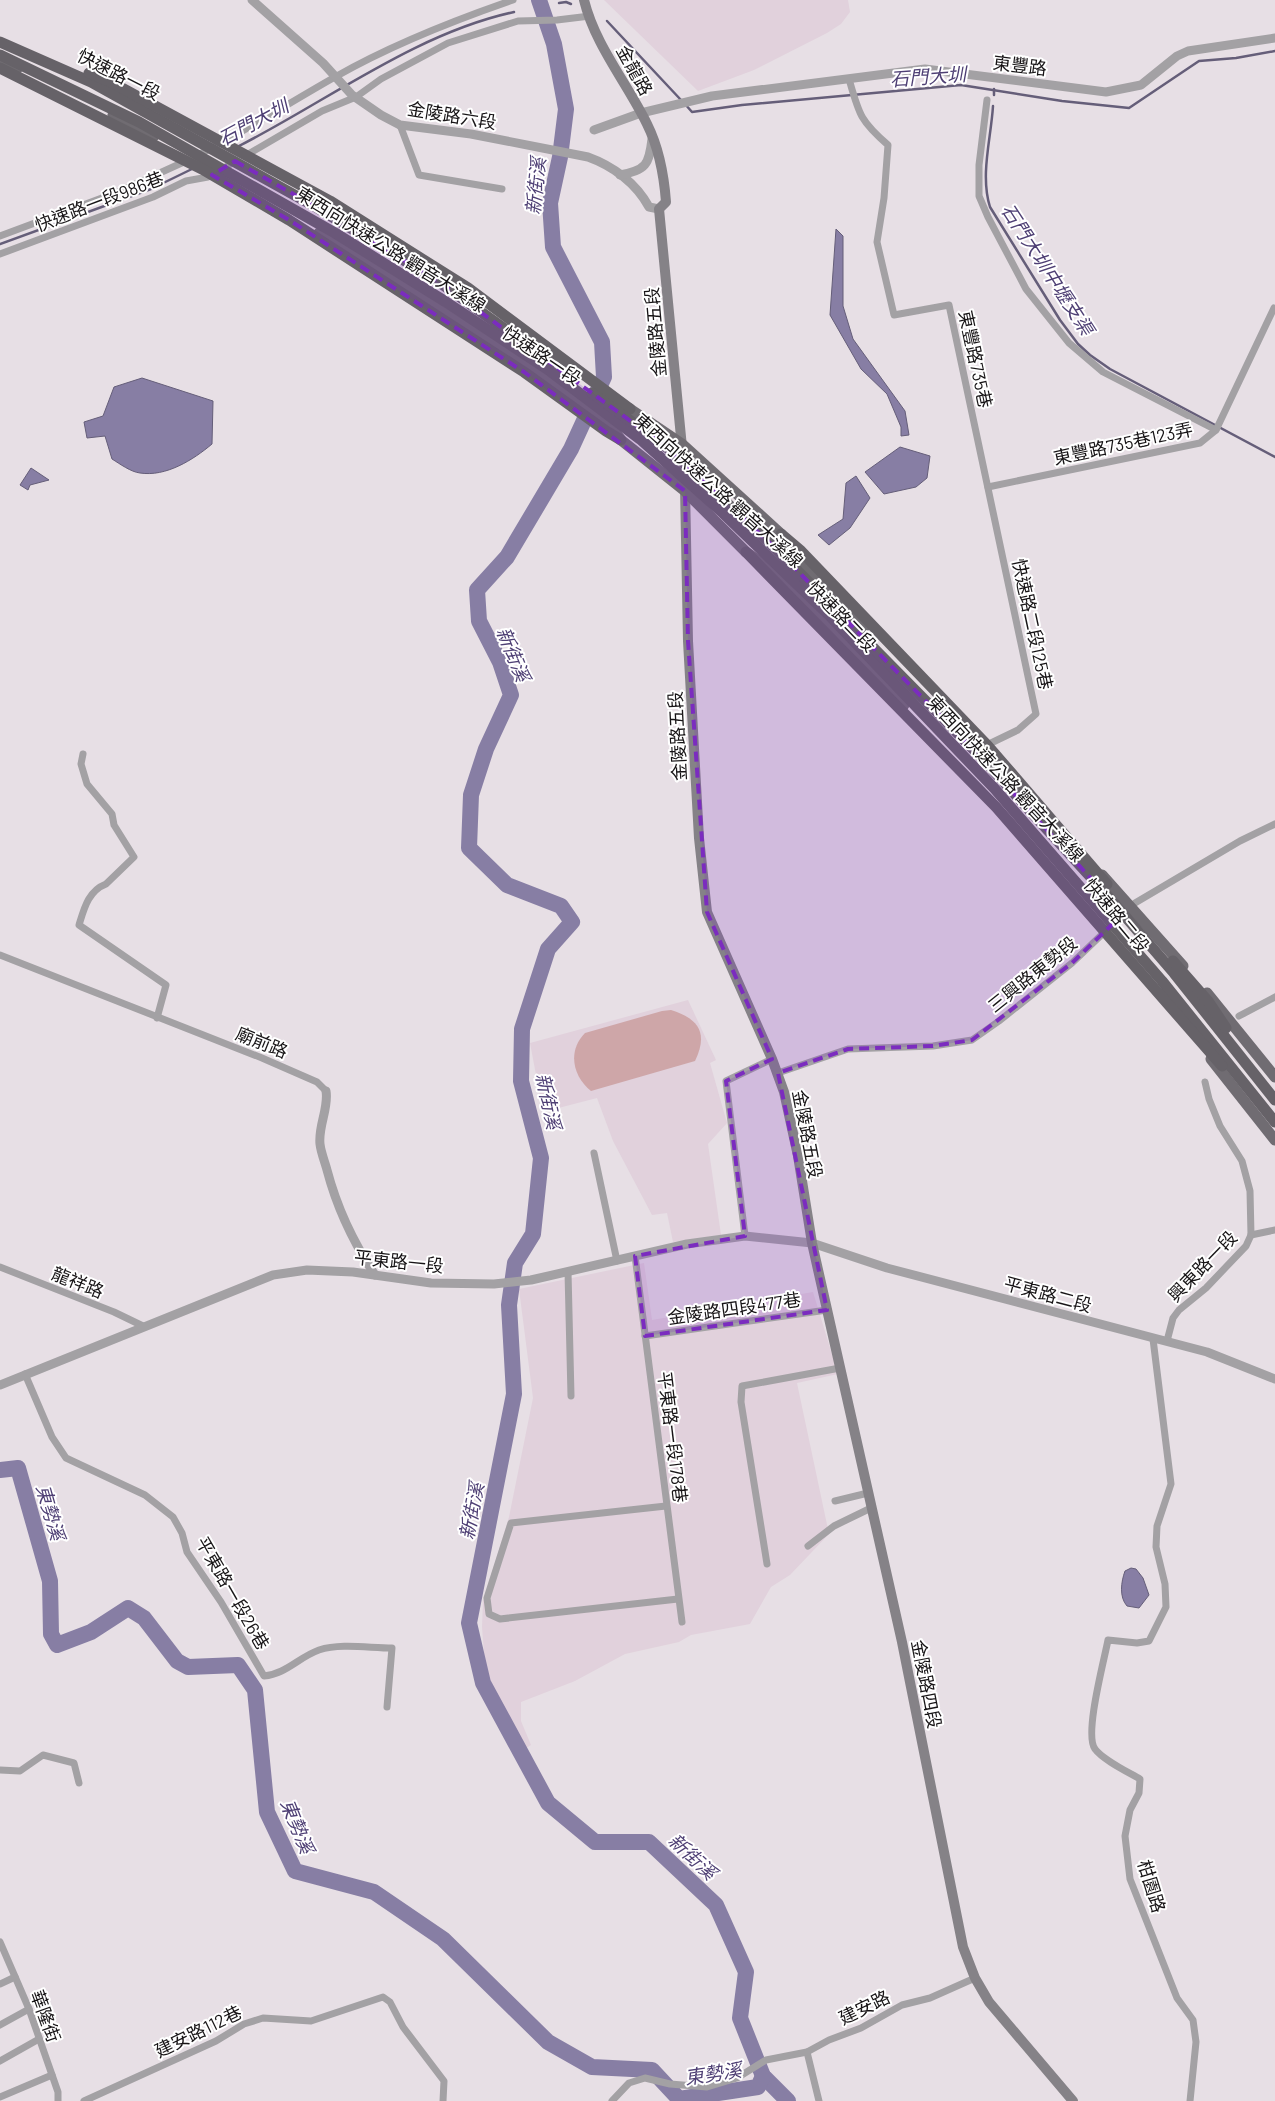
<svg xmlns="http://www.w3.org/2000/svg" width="1275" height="2101" font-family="Barlow,'Noto Sans TC',sans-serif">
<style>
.built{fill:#e1d1dc}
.green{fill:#cea6a8}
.water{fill:#877ea4;stroke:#655e79}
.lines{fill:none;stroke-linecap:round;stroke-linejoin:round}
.stream{stroke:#655e79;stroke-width:2.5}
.river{stroke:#877ea4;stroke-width:16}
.minor{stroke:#a3a1a4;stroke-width:7}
.tertiary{stroke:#a3a1a4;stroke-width:9}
.secondary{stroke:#858287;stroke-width:10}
.primary{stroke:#706c72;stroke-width:11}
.trunk{stroke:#666268;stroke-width:11}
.marked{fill:#7b2cbf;fill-opacity:0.2;stroke:#7b2cbf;stroke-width:4;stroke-dasharray:10 6;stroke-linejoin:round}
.labels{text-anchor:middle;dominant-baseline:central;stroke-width:4;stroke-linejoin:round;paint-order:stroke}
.street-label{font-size:18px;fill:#171416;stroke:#fff}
.water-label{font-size:19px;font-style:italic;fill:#4e3f74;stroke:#fff}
</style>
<rect width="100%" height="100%" fill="#e7dfe5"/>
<g class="built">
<polygon points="604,0 848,0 850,12 841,24 827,33 754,70 698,91"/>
<polygon points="688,1000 716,1060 710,1063 727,1123 708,1144 721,1235 673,1242 667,1213 652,1215 613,1141 597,1098 543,1112 530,1043"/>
<polygon points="644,1263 652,1320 813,1292 838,1374 797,1383 829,1534 790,1575 771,1587 750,1624 691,1635 679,1642 625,1654 575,1681 521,1702 521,1721 531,1745 523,1750 490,1689 485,1666 482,1627 483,1601 509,1517 533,1398 519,1289"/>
</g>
<path class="green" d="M 671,1010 C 700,1019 708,1034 695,1061 L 591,1091 C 573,1077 567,1051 585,1033 L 662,1011 Z"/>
<g class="water">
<polygon points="836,229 843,236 843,306 853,339 905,411 909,435 901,436 901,427 887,394 861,369 830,315"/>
<path d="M 142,378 L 213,401 L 212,444 C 193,460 166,477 140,473 C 131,472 120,464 112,459 L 105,436 L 87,438 L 84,422 L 103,416 L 114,387 Z"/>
<polygon points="900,447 930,456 927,478 916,487 884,494 865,472"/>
<polygon points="31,468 49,480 30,485 28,490 20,485"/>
<polygon points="856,476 870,498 850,528 829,545 818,535 843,519 846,483"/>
<path d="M 1131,1568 L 1136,1569 L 1143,1578 L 1149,1595 L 1139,1608 L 1127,1606 C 1119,1597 1121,1582 1125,1571 Z"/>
</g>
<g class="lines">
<g class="stream">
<polyline points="559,3 566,2 571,4"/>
<polyline points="607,21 681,100"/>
<polyline points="994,95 994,89"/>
<polyline points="685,104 692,112 742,105 961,85 1062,101 1129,108 1199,61 1236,58 1275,51"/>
<path d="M 993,106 C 991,139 980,175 990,207 L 1060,320 L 1078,344 L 1090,355 L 1110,369 L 1275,457"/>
<path d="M 237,147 C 326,102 416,33 514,12"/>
<polyline points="0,244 151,189 194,168"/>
</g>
<g class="river">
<polyline points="539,0 554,44 566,109 560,157 550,203 553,247 602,342 604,377 571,449 507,557 477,590 479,621 500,662 511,695 486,749 471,795 469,848 507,885 561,906 572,922 548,949 522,1029 521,1081 541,1158 533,1234 515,1263 509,1305 514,1394 469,1623 483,1683 548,1803 595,1842 649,1842 716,1905 746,1972 740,2018 763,2076 788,2101"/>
<polyline points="0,1470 18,1468 50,1581 51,1634 57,1645 91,1632 128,1608 144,1618 177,1661 188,1667 238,1665 255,1690 267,1812 295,1871 374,1892 443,1939 548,2042 592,2067 652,2070 679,2099 758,2087 763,2076"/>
</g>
<g class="minor">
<path d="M 849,79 C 859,114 860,121 888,145 L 884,198 L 877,242 L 894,315 L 949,305 L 1036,714 L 1018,730 L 991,743"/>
<polyline points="987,100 979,165 979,196 988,217 1026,289 1069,343 1103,372 1216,430"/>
<polyline points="400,125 419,175 502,189"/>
<path d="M 196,156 C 244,132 289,103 335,77 C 391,45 452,21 513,0"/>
<polyline points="245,156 322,111 356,97 381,79 448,43 518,21 557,20 590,16"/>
<polyline points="0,236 118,192 186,161"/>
<polyline points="0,254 153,197 186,181 208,177 236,161"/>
<polyline points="988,487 1200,443 1216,430 1274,308"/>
<path d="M 83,754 L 81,764 L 87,784 L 112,814 L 114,825 L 134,857 L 106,884 C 88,891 84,909 79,925 L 166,985 L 157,1018"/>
<polyline points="0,955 262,1058 317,1082 326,1091"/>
<polyline points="1239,1016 1275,997"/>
<polyline points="778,1073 848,1049 933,1046 972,1040 999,1021 1072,963 1135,903 1240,841 1275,824"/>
<polyline points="594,1153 617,1261"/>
<polyline points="1251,1235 1275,1230"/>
<polyline points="745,1236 726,1081 772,1059"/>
<polyline points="635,1256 682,1622"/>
<polyline points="0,1267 114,1312 143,1326"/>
<polyline points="568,1272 571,1396"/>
<polyline points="645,1336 827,1310"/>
<path d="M 1153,1339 L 1171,1484 L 1157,1526 L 1156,1547 L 1165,1584 L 1166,1607 L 1149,1641 L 1137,1643 L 1108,1640 C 1104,1661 1084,1735 1095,1749 C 1103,1760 1128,1772 1140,1779 L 1139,1793 L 1130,1810 L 1125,1836 L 1130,1879 L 1177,1998 L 1193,2020 L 1196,2042 L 1190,2101"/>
<polyline points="1167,1341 1173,1318 1179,1310 1206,1288 1246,1246 1251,1235 1250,1191 1242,1161 1220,1126 1209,1099 1205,1082"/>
<path d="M 25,1374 L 52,1437 L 66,1458 L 145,1495 L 173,1517 L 182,1533 L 187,1552 L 221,1602 L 264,1676 C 286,1674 299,1657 319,1650 C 341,1643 369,1648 392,1648 L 387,1707"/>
<polyline points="835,1501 868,1493"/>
<polyline points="666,1506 511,1523 487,1598 489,1614 500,1619 678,1599"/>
<polyline points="808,1546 834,1526 871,1508"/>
<polyline points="767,1564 741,1402 742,1386 840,1368"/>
<polyline points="0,1770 20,1771 43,1755 74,1763 79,1783"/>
<polyline points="0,1942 29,2009 58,2092 58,2101"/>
<polyline points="0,1984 15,1977"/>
<polyline points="0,2025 29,2009"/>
<polyline points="807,2052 819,2101"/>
<polyline points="0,2061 39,2039"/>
<polyline points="0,2097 52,2075"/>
<polyline points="84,2101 216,2041 244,2024 263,2018 311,2021 383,1997 390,2002 403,2027 444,2081 443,2101"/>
<polyline points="612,2101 629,2083 645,2078 670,2084 707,2087 737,2078 766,2060 807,2052 829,2040 861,2028 902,2005 930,1998 975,1978"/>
</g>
<g class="tertiary">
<path d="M 252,0 L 323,63 L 352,95 L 381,115 L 400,125 L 471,134 L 588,157 C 613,166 636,183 649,207 L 659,209"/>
<polyline points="594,130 641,113 712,96 925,69 1106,92 1141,85 1177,56 1188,51 1275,38"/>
<path d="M 620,175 C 646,170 649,165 652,139"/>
<path d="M 326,1091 C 329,1108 318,1126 320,1144 C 321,1153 325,1162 327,1170 C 337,1208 353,1242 375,1275"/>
<polyline points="0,1385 273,1275 307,1270 353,1272 431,1283 494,1284 531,1280 687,1244 745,1236 812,1243 887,1268 1207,1352 1275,1379"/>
</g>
<g class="secondary">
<path d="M 584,0 C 595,45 627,83 647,124 C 659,148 664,175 666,202 L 659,209 L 684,468"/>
<polyline points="685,487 688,641 699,838 707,912 772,1059 784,1092 798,1156 812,1243 902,1642 963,1947 975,1978 989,2002 1073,2101"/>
</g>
<g class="primary">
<polyline points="0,61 17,69"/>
<polyline points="113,115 154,136"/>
<polyline points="310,198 353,221"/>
<polyline points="319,233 535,371 610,426 621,440 685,491 746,552 776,573 904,705"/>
<polyline points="620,407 630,409 682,444 781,534 792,551 865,626"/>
<polyline points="1102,875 1183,966"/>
<polyline points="1207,993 1275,1077"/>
<polyline points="1211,1059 1275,1140"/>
</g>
<g class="trunk">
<polyline points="0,42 91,82 316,207 435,279 551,362"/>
<polyline points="0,55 139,122 335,233 446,302 550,371 640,439 723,513 828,614 994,788 1162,981 1275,1122"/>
<polyline points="0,68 202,169 289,220 524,372 606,431 621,440"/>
<polyline points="89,73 111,82 330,201 468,288 630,409"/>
<polyline points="592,393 669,449 774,547 981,757 1099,886 1174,973 1275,1100"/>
<polyline points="781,534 801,551 988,746 1107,884"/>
<polyline points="746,552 996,807 1222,1066"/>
<polyline points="1173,961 1208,1001 1226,1028"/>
</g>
</g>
<path class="marked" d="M 235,161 L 316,207 L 435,279 L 669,449 L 774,547 L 981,757 L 1123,914 L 1072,963 L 972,1040 L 933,1046 L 848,1049 L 778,1073 L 827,1310 L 645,1336 L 635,1256 L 745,1236 L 726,1081 L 772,1059 L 707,912 L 688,641 L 685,491 L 524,372 L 289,220 L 212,175 Z"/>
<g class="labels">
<g class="street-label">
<text transform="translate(1020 65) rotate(7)">東豐路</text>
<text transform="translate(635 70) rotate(61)">金龍路</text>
<text transform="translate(119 74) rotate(27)">快速路一段</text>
<text transform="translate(452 115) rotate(9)">金陵路六段</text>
<text transform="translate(99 201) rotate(-21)">快速路一段986巷</text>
<text transform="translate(391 249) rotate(32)">東西向快速公路 觀音大溪線</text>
<text transform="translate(655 332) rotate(-95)">金陵路五段</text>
<text transform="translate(542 355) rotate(34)">快速路一段</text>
<text transform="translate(976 359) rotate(78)">東豐路735巷</text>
<text transform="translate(1123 443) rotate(-12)">東豐路735巷123弄</text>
<text transform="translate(719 490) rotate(42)">東西向快速公路 觀音大溪線</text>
<text transform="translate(842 616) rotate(46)">快速路二段</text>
<text transform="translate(1033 624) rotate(78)">快速路二段125巷</text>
<text transform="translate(677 736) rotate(-93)">金陵路五段</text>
<text transform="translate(1006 778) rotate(47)">東西向快速公路 觀音大溪線</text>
<text transform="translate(1117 915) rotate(50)">快速路二段</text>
<text transform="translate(1032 974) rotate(-39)">三興路東勢段</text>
<text transform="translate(262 1042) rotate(22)">廟前路</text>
<text transform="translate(808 1134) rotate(79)">金陵路五段</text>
<text transform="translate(399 1261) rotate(6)">平東路一段</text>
<text transform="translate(1202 1266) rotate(-46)">興東路一段</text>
<text transform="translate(78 1282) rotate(22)">龍祥路</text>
<text transform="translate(1048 1294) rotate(15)">平東路二段</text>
<text transform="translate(734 1308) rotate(-8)">金陵路四段477巷</text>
<text transform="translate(673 1437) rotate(83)">平東路一段178巷</text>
<text transform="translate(233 1593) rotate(60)">平東路一段26巷</text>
<text transform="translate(927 1684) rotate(79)">金陵路四段</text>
<text transform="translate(1152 1886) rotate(73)">柑園路</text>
<text transform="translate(864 2007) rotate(-26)">建安路</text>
<text transform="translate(46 2016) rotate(70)">華隆街</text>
<text transform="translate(198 2031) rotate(-26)">建安路112巷</text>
</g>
<g class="water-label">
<text transform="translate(928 76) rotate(-4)">石門大圳</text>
<text transform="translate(253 122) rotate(-28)">石門大圳</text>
<text transform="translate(535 186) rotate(-84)">新街溪</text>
<text transform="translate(1048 269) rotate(57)">石門大圳中壢支渠</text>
<text transform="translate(514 654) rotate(68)">新街溪</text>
<text transform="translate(549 1101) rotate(78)">新街溪</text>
<text transform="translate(471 1511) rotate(-79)">新街溪</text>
<text transform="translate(51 1512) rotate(74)">東勢溪</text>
<text transform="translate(298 1826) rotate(68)">東勢溪</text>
<text transform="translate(693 1856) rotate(43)">新街溪</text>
<text transform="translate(713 2073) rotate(-8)">東勢溪</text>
</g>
</g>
</svg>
